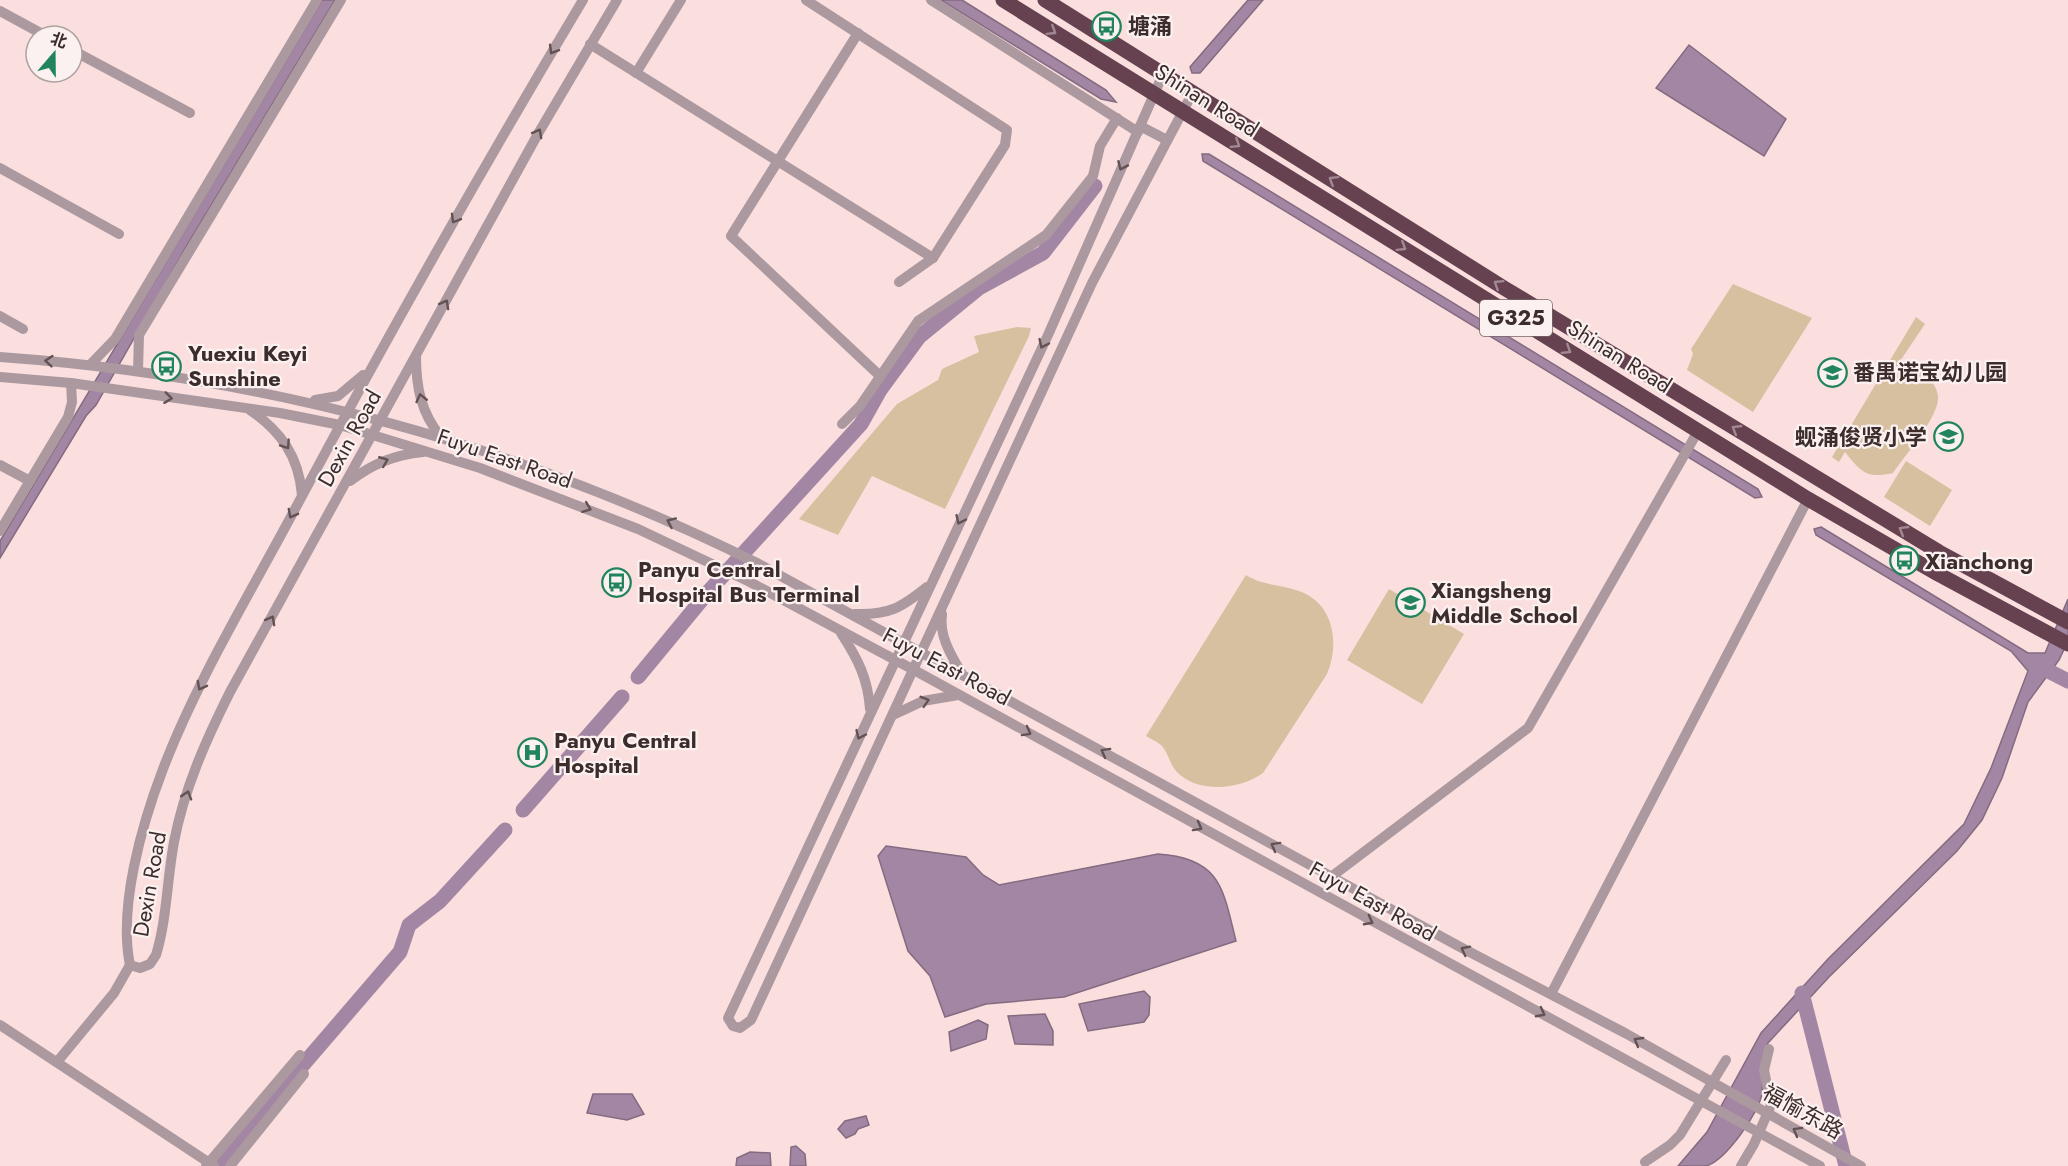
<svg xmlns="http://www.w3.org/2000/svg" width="2068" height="1166" font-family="Jost,'Noto Sans SC',sans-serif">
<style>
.green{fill:#d6c0a0}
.water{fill:#a386a4;stroke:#846b80;stroke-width:1.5}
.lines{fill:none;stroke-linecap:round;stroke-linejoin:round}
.river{stroke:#a386a4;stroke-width:15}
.minor{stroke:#ac99a0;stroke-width:10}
.highway{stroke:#664251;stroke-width:15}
.oneway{stroke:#a18891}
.oneway2{stroke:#635254}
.labels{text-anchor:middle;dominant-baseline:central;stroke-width:4.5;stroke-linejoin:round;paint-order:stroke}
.shield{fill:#faf1f0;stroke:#756766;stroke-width:1.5}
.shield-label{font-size:21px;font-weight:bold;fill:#3c2c2b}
.poi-label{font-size:22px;font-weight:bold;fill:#3c2c2b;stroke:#faf1f0;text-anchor:start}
.street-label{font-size:22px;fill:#3c2c2b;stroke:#faf1f0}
</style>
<rect width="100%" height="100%" fill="#fadfde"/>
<g class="green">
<polygon points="1733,284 1812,318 1753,412 1687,370 1693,354 1691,349"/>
<path d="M 1916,317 L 1925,324 L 1898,364 L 1923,370 C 1929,377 1939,389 1938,399 C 1937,419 1905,455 1893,473 C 1866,479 1861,472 1845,452 L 1839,462 L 1832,457 Z"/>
<polygon points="1017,327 1031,328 1029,336 945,509 872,476 838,535 799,519 897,404 938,380 942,369 979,352 974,336"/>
<polygon points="1906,461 1952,490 1930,526 1884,497"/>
<path d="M 1246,575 C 1263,586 1280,584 1299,591 C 1334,603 1340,644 1327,674 L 1263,773 C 1240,790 1197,794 1176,771 C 1170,764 1168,753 1162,746 C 1158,742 1151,739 1146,736 Z"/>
<polygon points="1389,589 1464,634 1422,704 1347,660"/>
</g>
<g class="water">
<polygon points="322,0 335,0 186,247 96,405 86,416 0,558 0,541"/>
<polygon points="941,0 962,0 1106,90 1116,102 1101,99"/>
<polygon points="1248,0 1263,0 1200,73 1192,73 1190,67"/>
<polygon points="1689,45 1786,119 1764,156 1656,88"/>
<polygon points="1202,154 1209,154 1758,489 1762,497 1755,498 1203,161"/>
<path d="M 1821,527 L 2028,653 L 2045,653 L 2068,599 L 2068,641 L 2059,660 L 2028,702 L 2002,778 L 1982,820 L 1957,851 L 1829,977 L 1768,1043 C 1758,1061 1764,1074 1762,1093 C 1760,1112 1725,1161 1706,1166 C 1698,1166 1686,1166 1678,1166 L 1707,1132 L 1761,1033 L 1828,959 L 1964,824 L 1991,768 L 2028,671 L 2011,651 L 1816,535 L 1814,529 Z"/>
<path d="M 886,846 L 966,857 L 983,875 L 999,885 L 1158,854 C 1221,858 1223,889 1236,941 L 1064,997 L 986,1004 L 945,1017 L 930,976 L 908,951 L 878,856 Z"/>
<polygon points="1144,991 1150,997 1149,1015 1144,1022 1088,1031 1079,1004"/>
<polygon points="1045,1014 1053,1031 1053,1045 1015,1044 1008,1016"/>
<polygon points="978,1020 988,1025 986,1039 951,1051 949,1032"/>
<polygon points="593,1094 632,1094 644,1114 627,1120 587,1113"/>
<polygon points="866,1116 869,1125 858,1129 855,1134 846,1138 838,1129 845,1121"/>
<polygon points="796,1146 805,1154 806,1166 790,1166 791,1147"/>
<polygon points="750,1152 770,1153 771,1166 736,1166 737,1158"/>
</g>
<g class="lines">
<g class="river">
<polyline points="2033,663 2068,681"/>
<polyline points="638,677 709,591 861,424 880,390 919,337 979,288 1043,253 1095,186"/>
<polyline points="523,810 622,697"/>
<polyline points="1802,993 1846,1166"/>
<polyline points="216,1166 400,952 409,925 440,901 505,830"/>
</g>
<g class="minor">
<path d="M 583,0 C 483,167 387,337 295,509 C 251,592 196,682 163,769 C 142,824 118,907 130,965 L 140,968 L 150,964 L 156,955 C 167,919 167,879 174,842 C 184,789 206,740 230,692 L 539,132 L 617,0"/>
<polyline points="806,0 1007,130 1005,145 933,258 899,282"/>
<polyline points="931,0 1138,132"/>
<polyline points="0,11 46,36"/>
<polyline points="858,33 731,236 880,376"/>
<polyline points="590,44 933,258"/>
<polyline points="72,50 190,113"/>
<polyline points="636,73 681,0"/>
<polyline points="1163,74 1048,335 728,1018 733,1026 740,1028 751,1020 1092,283 1193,92"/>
<polyline points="1140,126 1167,140"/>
<polyline points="0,168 119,234"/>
<polyline points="0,316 23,329"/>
<path d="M 416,356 C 416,387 421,413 441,437"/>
<path d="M 0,357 C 264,376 520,445 757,563 L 1462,948 L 1625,1033 L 1861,1166"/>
<polyline points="90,365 115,339 317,0"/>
<polyline points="138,371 139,335 341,0"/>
<polyline points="0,377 71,383 280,413 340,425 480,468 638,529 748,581 914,670 1820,1166"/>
<polyline points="315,400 338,396 363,375"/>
<path d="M 250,410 C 281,431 299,457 302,495"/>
<polyline points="842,424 860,406 918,321 1046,235 1093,176 1100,146 1117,118"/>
<polyline points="0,465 30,481"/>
<path d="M 350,481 C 372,464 394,455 423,452"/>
<polyline points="0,531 68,417 72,402 71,383"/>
<path d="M 855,614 C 889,615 901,608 927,587"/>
<path d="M 942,614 C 939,637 951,655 962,674"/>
<path d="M 841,633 C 858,659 868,679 870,709"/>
<polyline points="893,715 923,701 958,695"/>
<polyline points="1331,877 1528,728 1698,431"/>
<polyline points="1551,994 1808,499"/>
<polyline points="0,1025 214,1166"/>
<polyline points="57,1062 114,993 130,965"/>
<polyline points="1645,1162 1670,1145 1680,1135 1726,1060"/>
<polyline points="206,1166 300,1055"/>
<polyline points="230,1166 304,1074"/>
<polyline points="1741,1166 1754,1144 1771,1105 1764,1070 1769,1049"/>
</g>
<g class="highway">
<polyline points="1003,0 1808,499 1938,574 2068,644"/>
<polyline points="1045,0 1504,288 1939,552 2068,622"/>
</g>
</g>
<defs><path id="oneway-chevron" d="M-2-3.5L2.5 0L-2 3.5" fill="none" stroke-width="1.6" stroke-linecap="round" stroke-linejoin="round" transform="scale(1.5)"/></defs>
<g class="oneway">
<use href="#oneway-chevron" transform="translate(1052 31) rotate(32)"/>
<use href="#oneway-chevron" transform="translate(1236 144) rotate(32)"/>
<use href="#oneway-chevron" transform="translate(1333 180) rotate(-148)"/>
<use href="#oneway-chevron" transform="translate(1402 247) rotate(32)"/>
<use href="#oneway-chevron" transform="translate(1498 284) rotate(-148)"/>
<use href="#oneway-chevron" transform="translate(1567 350) rotate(32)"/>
<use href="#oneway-chevron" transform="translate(1736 429) rotate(-149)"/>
<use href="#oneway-chevron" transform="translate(1903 530) rotate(-149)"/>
</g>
<g class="oneway2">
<use href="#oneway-chevron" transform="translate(553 50) rotate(121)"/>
<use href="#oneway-chevron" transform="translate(538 133) rotate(-61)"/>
<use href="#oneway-chevron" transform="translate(1122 166) rotate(114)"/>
<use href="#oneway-chevron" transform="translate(455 219) rotate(120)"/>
<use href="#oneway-chevron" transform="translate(445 304) rotate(-61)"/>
<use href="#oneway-chevron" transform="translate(1043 344) rotate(115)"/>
<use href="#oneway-chevron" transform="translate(49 361) rotate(-175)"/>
<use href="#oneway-chevron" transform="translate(168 398) rotate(7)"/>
<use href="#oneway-chevron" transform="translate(421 398) rotate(-103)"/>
<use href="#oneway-chevron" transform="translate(286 445) rotate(56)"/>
<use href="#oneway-chevron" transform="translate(384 461) rotate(-22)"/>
<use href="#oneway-chevron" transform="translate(587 508) rotate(21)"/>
<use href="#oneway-chevron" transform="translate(292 514) rotate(118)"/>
<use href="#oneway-chevron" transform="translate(960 520) rotate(115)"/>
<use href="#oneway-chevron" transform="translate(671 522) rotate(-156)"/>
<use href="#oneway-chevron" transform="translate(271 620) rotate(-61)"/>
<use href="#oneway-chevron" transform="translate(201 686) rotate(118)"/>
<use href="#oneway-chevron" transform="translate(925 701) rotate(-17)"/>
<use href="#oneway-chevron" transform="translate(1027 732) rotate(29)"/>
<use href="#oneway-chevron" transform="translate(860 735) rotate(115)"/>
<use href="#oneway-chevron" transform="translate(1105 752) rotate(-151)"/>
<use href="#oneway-chevron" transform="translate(187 795) rotate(-73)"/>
<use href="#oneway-chevron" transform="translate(1198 827) rotate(29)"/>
<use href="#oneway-chevron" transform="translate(1275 846) rotate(-151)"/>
<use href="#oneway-chevron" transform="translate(1369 921) rotate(28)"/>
<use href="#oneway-chevron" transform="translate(1465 950) rotate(-153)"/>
<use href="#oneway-chevron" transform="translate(1541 1013) rotate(28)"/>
<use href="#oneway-chevron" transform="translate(1638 1041) rotate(-150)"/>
<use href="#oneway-chevron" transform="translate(1797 1131) rotate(-151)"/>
</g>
<defs>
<symbol id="bus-ring" viewBox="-11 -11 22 22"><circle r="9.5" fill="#faf1f0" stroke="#21845d" stroke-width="1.5"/><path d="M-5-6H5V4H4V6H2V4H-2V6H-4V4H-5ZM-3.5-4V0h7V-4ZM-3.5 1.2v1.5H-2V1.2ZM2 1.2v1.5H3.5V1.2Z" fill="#21845d"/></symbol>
<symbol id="school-ring" viewBox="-11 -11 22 22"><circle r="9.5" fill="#faf1f0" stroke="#21845d" stroke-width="1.5"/><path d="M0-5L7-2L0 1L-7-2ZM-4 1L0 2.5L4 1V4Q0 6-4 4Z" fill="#21845d"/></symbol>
<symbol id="hospital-ring" viewBox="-11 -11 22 22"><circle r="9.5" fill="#faf1f0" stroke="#21845d" stroke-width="1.5"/><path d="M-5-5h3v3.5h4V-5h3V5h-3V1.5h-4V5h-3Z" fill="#21845d"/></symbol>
</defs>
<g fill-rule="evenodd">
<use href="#bus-ring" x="1090" y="10" width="33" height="33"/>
<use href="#bus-ring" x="150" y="350" width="33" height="33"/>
<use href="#school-ring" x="1816" y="356" width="33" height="33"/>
<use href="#school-ring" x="1932" y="420" width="33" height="33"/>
<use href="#bus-ring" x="1888" y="544" width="33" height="33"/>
<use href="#bus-ring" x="600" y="566" width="33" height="33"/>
<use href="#school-ring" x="1394" y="586" width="33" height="33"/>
<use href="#hospital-ring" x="516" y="736" width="33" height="33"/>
</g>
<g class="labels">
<rect class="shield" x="1480" y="300" width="72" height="36" rx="4.5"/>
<g class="shield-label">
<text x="1516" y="318">G325</text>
</g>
<g class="poi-label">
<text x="1128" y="26">塘涌</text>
<text x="188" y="353">Yuexiu Keyi<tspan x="188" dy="25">Sunshine</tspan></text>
<text x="1853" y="372">番禺诺宝幼儿园</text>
<text x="1927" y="437" text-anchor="end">蚬涌俊贤小学</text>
<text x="1925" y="561">Xianchong</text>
<text x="638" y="569">Panyu Central<tspan x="638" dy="25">Hospital Bus Terminal</tspan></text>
<text x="1431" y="590">Xiangsheng<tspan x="1431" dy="25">Middle School</tspan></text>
<text x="554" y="740">Panyu Central<tspan x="554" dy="25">Hospital</tspan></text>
</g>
<g class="street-label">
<text transform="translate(1207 100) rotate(32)">Shinan Road</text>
<text transform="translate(1620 356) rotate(32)">Shinan Road</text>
<text transform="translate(349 438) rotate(-61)">Dexin Road</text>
<text transform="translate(505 458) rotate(19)">Fuyu East Road</text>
<text transform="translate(947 666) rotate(28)">Fuyu East Road</text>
<text transform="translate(149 884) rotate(-80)">Dexin Road</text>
<text transform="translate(1373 901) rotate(29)">Fuyu East Road</text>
<text transform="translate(1803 1111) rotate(29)">福愉东路</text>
</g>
</g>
<g transform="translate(54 54) rotate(20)"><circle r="28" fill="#faf1f0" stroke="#aea2a1" stroke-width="1.5"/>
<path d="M0-4.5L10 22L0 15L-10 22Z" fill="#21845d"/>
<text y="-9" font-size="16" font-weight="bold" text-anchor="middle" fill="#3c2c2b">北</text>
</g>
</svg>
